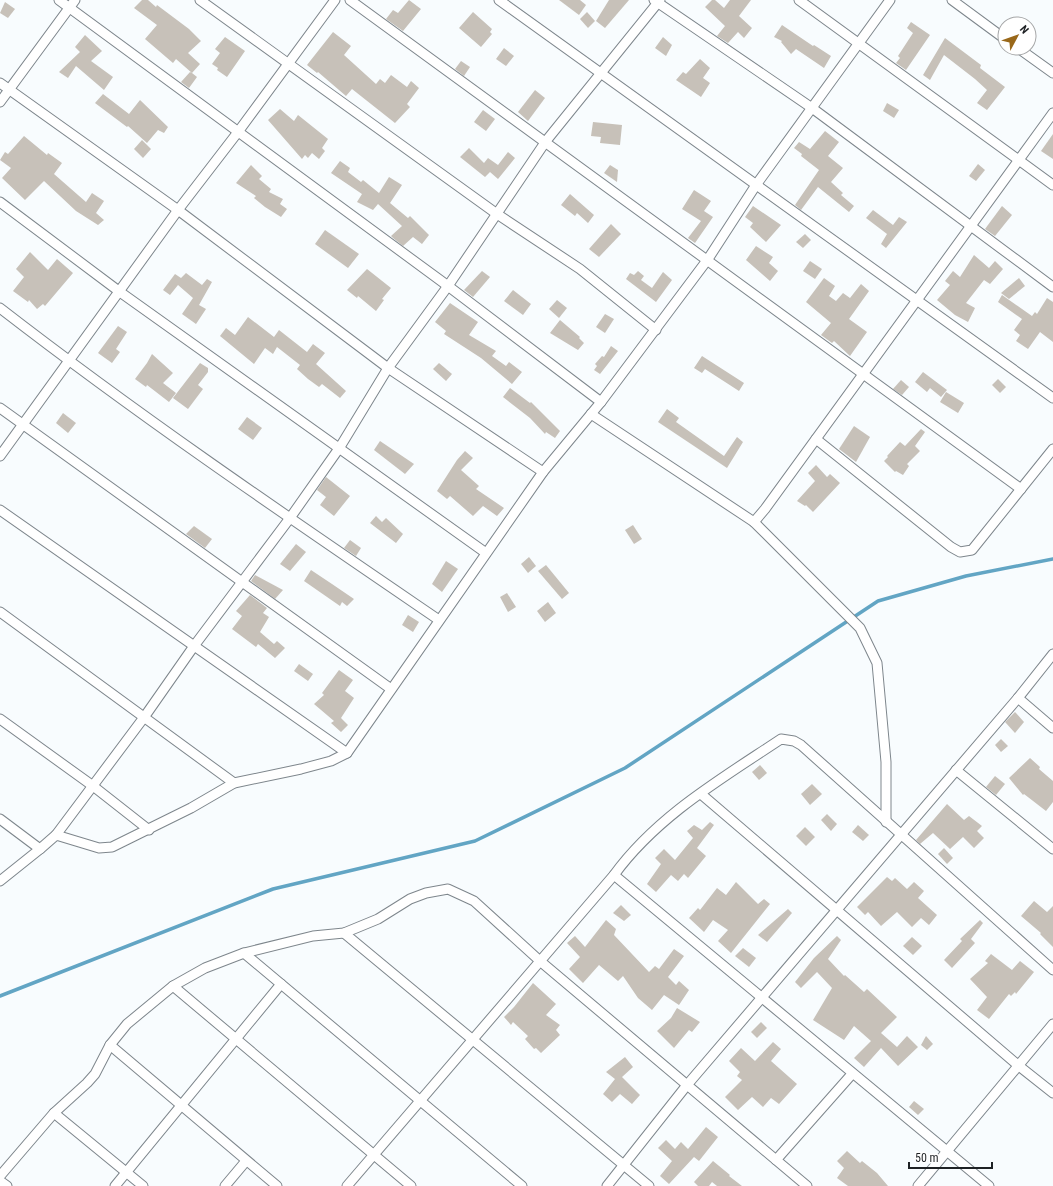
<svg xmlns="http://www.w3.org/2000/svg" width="1053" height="1186" font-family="'Roboto Condensed',sans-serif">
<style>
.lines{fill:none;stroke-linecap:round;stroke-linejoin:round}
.stream{stroke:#62a5c4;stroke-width:3.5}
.building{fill:#c7c1b9}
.street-casing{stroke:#7e868c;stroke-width:11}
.street{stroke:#fff;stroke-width:9}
</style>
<rect width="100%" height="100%" fill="#f8fcfe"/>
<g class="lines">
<polyline class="stream" points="0,996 273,889 475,841 625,768 878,601 966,576 1053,559"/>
</g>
<g class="building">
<polygon points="142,0 148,0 156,7 157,5 189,29 201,41 188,53 200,64 192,73 197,77 189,88 181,82 190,72 192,73 176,59 173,63 145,39 157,25 134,8"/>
<polygon points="409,0 421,9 403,31 386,19 393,10 398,13"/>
<polygon points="559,0 580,0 586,5 579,15"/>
<polygon points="609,0 629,0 605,28 596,21"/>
<polygon points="712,0 715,0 724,8 730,0 751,0 739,16 752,28 744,38 738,32 728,43 717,36 725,26 705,7"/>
<polygon points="5,2 15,9 8,18 0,13"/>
<polygon points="473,12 492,29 490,32 492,34 481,47 459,28"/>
<polygon points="587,12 595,21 588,28 580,19"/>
<polygon points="911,22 930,35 906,70 896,63 900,58 898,56 913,33 907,28"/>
<polygon points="782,25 813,46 814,45 831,56 824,68 796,49 791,54 781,42 782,41 774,37"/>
<polygon points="333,32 351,46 344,55 376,84 380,79 385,83 391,75 407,87 411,81 419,88 407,104 410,107 395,123 352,89 346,96 318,72 317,73 307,65"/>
<polygon points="85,35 102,51 91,61 113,77 104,90 76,66 68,78 59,72 80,52 75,47"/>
<polygon points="225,37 245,51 227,77 217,70 218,68 212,64 220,53 215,49"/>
<polygon points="663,37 672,45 666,56 655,48"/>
<polygon points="945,38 981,65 980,68 1005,87 987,110 977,103 987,90 975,79 944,55 930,80 923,75"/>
<polygon points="504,48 514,56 506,66 496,59"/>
<polygon points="700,59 710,68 703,78 710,83 701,97 676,80 683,72 686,74"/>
<polygon points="461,61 470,67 464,76 455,69"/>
<polygon points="535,90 545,98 528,121 518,112"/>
<polygon points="103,94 129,114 140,100 168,127 164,133 158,130 147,143 128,126 127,127 95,103"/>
<polygon points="887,103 899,110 894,118 883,111"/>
<polygon points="280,109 294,121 298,115 328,139 322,148 325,151 319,159 312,153 308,158 305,155 302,159 268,120"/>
<polygon points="483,110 495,119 486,131 474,122"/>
<polygon points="593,122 622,125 620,145 600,143 601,137 591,136"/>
<polygon points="825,131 839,142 828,156 843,168 831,182 843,193 841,195 854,206 849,212 818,187 801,210 795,205 819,170 801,156 802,154 794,148 799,142 810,149"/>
<polygon points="1053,134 1053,159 1041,151"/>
<polygon points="24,136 47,155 48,153 62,163 54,174 86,202 92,193 104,201 96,213 104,220 98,225 76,211 44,181 25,200 2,178 11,168 0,160 5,152 8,154"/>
<polygon points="142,140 151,149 143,158 134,149"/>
<polygon points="469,148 484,163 488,158 498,165 508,152 515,158 498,179 490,172 485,177 460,157"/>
<polygon points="340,161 350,168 348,172 361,182 363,180 379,193 389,177 402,185 390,203 408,218 410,216 429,235 422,244 413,237 403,246 393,238 391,236 402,226 378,204 373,210 357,202 362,194 331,173"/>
<polygon points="978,164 985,170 976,181 969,176"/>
<polygon points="251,165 262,176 259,179 271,189 269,192 283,199 280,204 287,209 281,217 265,207 254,198 256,196 236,183"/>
<polygon points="610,165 618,170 617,182 604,173"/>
<polygon points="694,190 711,201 704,211 713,217 695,243 688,238 701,221 682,209"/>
<polygon points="570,194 594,215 588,223 577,213 575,216 561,205"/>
<polygon points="753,206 781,225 766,242 750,227 753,223 745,217"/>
<polygon points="1002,206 1012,215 995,236 985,229"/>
<polygon points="873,210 893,225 899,217 907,222 886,248 881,244 887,234 866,218"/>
<polygon points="611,224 621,234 599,257 589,249"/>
<polygon points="325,230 359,254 348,268 315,244"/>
<polygon points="805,234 811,240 803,248 796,242"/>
<polygon points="756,246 773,257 769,263 778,271 770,281 746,260"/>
<polygon points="30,252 48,270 57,259 73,273 45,306 43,304 37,309 29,300 28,302 13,291 24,277 16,269"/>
<polygon points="974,255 989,268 995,261 1003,269 990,284 984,280 966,303 975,308 968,322 955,315 937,300 950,285 945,281 953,271 960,277"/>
<polygon points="810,261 822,269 815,279 803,271"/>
<polygon points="367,269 391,288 382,299 384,300 376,311 358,296 357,298 347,290"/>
<polygon points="482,271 490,277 473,297 464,290"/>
<polygon points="638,271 644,276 641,280 652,288 663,272 672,280 656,302 626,279 630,273 634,275"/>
<polygon points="186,273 202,285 207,279 212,282 199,305 206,309 196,324 182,314 193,298 178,285 170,295 163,290 175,274 181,278"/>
<polygon points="824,278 835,286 829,296 836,301 843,293 850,298 861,284 869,291 849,319 867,332 850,356 834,341 832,343 821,335 831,323 806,302"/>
<polygon points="1019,278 1025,286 1009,299 1001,293"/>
<polygon points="513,290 531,304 523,315 504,301"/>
<polygon points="1002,295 1032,316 1035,312 1037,314 1047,298 1053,302 1053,342 1040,332 1028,349 1016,341 1020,335 1014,330 1022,319 998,302"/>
<polygon points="557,300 567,308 559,318 549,309"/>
<polygon points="450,303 478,322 469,335 496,351 492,356 506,366 509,362 522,372 512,384 481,358 444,334 446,331 435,322"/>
<polygon points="605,314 614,319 605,333 596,327"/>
<polygon points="248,317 274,337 279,330 307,352 313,344 325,353 316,364 346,391 340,398 322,384 319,387 308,379 297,369 300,365 277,347 273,354 265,348 254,364 220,336 226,328 235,335"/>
<polygon points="560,320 580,337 579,338 584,343 578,350 550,333"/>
<polygon points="118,326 127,332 116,349 120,352 112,363 98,353"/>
<polygon points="611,346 618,351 600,374 594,370 597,366 595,364 602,356 604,357"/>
<polygon points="152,354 173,373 163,383 176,393 169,402 147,385 146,387 135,379 147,363"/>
<polygon points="702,356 744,383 739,391 705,369 702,373 694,368"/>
<polygon points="200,363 208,368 208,372 198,385 203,389 188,409 173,398"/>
<polygon points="439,363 452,374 446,381 433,369"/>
<polygon points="923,372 947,390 941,397 930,388 927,392 915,382"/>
<polygon points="998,379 1006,387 1000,393 992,385"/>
<polygon points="901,380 909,387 902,395 893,389"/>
<polygon points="510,388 530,403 531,402 560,431 555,438 546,432 545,434 530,418 503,397"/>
<polygon points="946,392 964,403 958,413 940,402"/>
<polygon points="667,409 679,418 676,422 724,456 737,437 743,442 727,468 658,422"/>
<polygon points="63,413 76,423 68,433 56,423"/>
<polygon points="247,417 262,428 253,440 238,429"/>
<polygon points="854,426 870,437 856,462 839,449"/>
<polygon points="921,429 925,432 915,446 920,451 907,464 909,466 903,475 896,471 895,472 884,461 888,457 887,456 900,442 905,446"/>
<polygon points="380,441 414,464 405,474 374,450"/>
<polygon points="465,451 473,458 461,470 479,486 476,489 504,508 497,516 483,506 473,516 450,496 447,499 437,491 457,460"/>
<polygon points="816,465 827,477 830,474 840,483 813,512 806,505 805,506 797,501 815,481 808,473"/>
<polygon points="326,477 350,496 334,516 320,505 326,497 317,490"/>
<polygon points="376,516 382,522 386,518 403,534 396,543 370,523"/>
<polygon points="633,525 642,539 634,544 625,530"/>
<polygon points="194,526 212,539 205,548 186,534"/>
<polygon points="350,540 361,548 356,556 344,548"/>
<polygon points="296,544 306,552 290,571 280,564"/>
<polygon points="529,557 536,566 528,573 521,564"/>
<polygon points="446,561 458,569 442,592 432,584"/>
<polygon points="546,565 569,593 562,599 538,571"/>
<polygon points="311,570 332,584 354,599 347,606 342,602 340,606 304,581"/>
<polygon points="255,575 283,590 275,599 251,581"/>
<polygon points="507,593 516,607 508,612 500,597"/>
<polygon points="250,595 267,608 263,613 269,617 260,632 274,644 277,641 285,648 275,658 258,644 256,647 232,629 242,616 236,611"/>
<polygon points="548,602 556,613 545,622 537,611"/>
<polygon points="408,615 419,622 413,632 402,625"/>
<polygon points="299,664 313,674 308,681 294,671"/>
<polygon points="339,670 353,680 345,691 354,698 341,718 348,725 341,732 331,723 334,721 314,704 324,695 322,693"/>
<polygon points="1015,712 1024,722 1015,733 1005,722"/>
<polygon points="1001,739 1008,746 1001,752 995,745"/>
<polygon points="1030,758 1040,767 1039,769 1053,781 1053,802 1046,811 1024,794 1023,795 1009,778"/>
<polygon points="760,765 767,773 759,780 752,772"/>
<polygon points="995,776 1005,784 996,795 986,787"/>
<polygon points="812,784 822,794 810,805 801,794"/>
<polygon points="947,804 964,820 969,816 982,826 977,831 984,838 974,848 963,837 950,849 933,833 920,844 916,840"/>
<polygon points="827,814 837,824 831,831 821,820"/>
<polygon points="710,822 714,825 697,848 706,856 688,878 684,874 678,881 671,875 656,892 647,884 661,864 655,858 664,849 675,860 693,838 687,831 694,825 702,830"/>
<polygon points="858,825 869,835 863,841 852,832"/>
<polygon points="805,827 815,837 806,846 796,836"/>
<polygon points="944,848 953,858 947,864 938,854"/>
<polygon points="887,877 892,881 895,878 907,889 914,882 924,891 918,898 937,915 929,925 921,918 912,927 897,912 881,926 868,912 865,915 857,907"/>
<polygon points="736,882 758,904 764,899 770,904 731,953 718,941 728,930 713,920 704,932 689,918 698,908 700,910 717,888 726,895"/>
<polygon points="1034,901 1047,912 1053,906 1053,947 1040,934 1041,933 1021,916"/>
<polygon points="621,905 631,915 624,921 613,913"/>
<polygon points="788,909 792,913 767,942 758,935"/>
<polygon points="606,920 616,929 614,935 649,972 655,966 659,969 674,949 684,956 668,977 676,985 679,981 689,990 679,1005 664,995 652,1010 638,998 623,976 618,981 599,965 583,983 569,969 580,957 567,943 575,936 585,947"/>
<polygon points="980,920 983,923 971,939 975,943 952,968 944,960 962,941 960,939"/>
<polygon points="837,936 841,940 828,959 844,976 845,975 864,992 867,989 897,1017 881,1033 897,1047 907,1036 918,1047 898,1066 881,1048 864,1067 854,1058 871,1041 854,1026 844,1040 813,1020 832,988 817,972 801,988 795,982 814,958"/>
<polygon points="912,937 922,946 913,955 903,946"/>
<polygon points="743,948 756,958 749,967 735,956"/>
<polygon points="991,954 1012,970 1020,961 1034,972 1016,994 1015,992 1011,996 1009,994 989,1019 977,1010 987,997 970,979 988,963 985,961"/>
<polygon points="533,983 556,1004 546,1015 560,1025 556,1030 560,1035 541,1053 536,1048 534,1049 525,1039 528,1036 513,1022 511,1025 504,1017 514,1007"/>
<polygon points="677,1008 700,1022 692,1032 689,1030 674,1048 657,1031 671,1018"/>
<polygon points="761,1022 767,1028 757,1038 751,1032"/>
<polygon points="926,1036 933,1044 927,1050 921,1045"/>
<polygon points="773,1042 781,1049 771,1061 797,1084 779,1104 771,1098 763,1107 752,1097 738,1110 725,1097 742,1080 737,1076 740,1072 729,1061 741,1048 755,1061"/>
<polygon points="625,1057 633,1067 622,1077 640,1095 632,1104 620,1094 612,1102 603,1094 615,1079 606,1072"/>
<polygon points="914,1101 924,1109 918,1115 909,1107"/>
<polygon points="706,1127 718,1137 699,1161 694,1157 669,1184 660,1176 672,1161 658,1148 666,1140 675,1149 681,1142 688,1149"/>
<polygon points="847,1151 860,1163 862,1161 877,1173 888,1186 848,1186 837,1178 844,1168 837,1161"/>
<polygon points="713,1161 730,1175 729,1176 742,1186 717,1186 712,1182 709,1186 698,1186 694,1182"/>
</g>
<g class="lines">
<defs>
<g id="street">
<polyline points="59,0 448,286 601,402"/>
<polyline points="200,0 497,214 580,269 656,330"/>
<polyline points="350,0 1021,489"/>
<polyline points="499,0 1053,398"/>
<polyline points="654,0 812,108 1053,287"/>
<polyline points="799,0 1053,185"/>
<polyline points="952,0 1005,39"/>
<polyline points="1018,48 1053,73"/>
<polyline points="0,83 178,210 388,368 543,472"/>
<polyline points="0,102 75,0"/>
<polyline points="0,202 120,292 486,553"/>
<path d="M 0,308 C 142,418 291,519 439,620"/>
<polyline points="0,408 391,689"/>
<polyline points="591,414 754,522 860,628 877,663 886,762 886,822"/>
<polyline points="816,439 951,547 960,552 972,550 1053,449"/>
<polyline points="0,456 178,210 238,132 335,0"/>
<polyline points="0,510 347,753"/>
<polyline points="754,522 765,509 1053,113"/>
<polyline points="0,612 234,783"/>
<polyline points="1018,698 1053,728"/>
<polyline points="0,719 93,786 149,830"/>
<polyline points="956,770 1053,849"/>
<polyline points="701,794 1019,1066 1053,1093"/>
<polyline points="0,819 40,849"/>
<polyline points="56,835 145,716 194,646 290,518 340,447 388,368 448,286 546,141 660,0"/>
<polyline points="614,875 989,1186"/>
<polyline points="0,881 40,849 56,835 99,848 112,847 191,808 234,783 301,769 331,761 347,753 543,472 601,402 708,259 756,185 890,0"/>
<polyline points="344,933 649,1186"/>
<polyline points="244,953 522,1186"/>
<polyline points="173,986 411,1186"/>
<polyline points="110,1045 277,1186"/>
<polyline points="54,1113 143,1186"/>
<polyline points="776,1160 852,1074"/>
<polyline points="0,1176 54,1113 87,1083 95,1074 110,1045 127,1024 173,986 205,968 244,953 313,936 344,933 378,919 410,899 426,893 448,889 474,901 540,961 807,1186"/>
<polyline points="0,1181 7,1186"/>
<polyline points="115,1186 281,984"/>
<polyline points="225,1186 246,1161"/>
<path d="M 347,1186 L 614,875 C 657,816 721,779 781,739 L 794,741 L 801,745 L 1053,970"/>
<polyline points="607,1186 687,1085 1018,698 1053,654"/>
<polyline points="918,1186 1053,1024"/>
</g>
</defs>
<use href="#street" class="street-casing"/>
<use href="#street" class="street"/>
</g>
<g transform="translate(1017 36) rotate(49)"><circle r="19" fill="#ffffff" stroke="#a5a6a7"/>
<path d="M0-3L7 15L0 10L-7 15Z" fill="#99681a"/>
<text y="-6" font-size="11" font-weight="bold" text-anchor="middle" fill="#1e2124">N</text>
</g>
<path d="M909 1162v6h83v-6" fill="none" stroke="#1e2124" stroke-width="2"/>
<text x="915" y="1162" font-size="12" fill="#1e2124" stroke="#ffffff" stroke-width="3" paint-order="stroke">50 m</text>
</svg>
